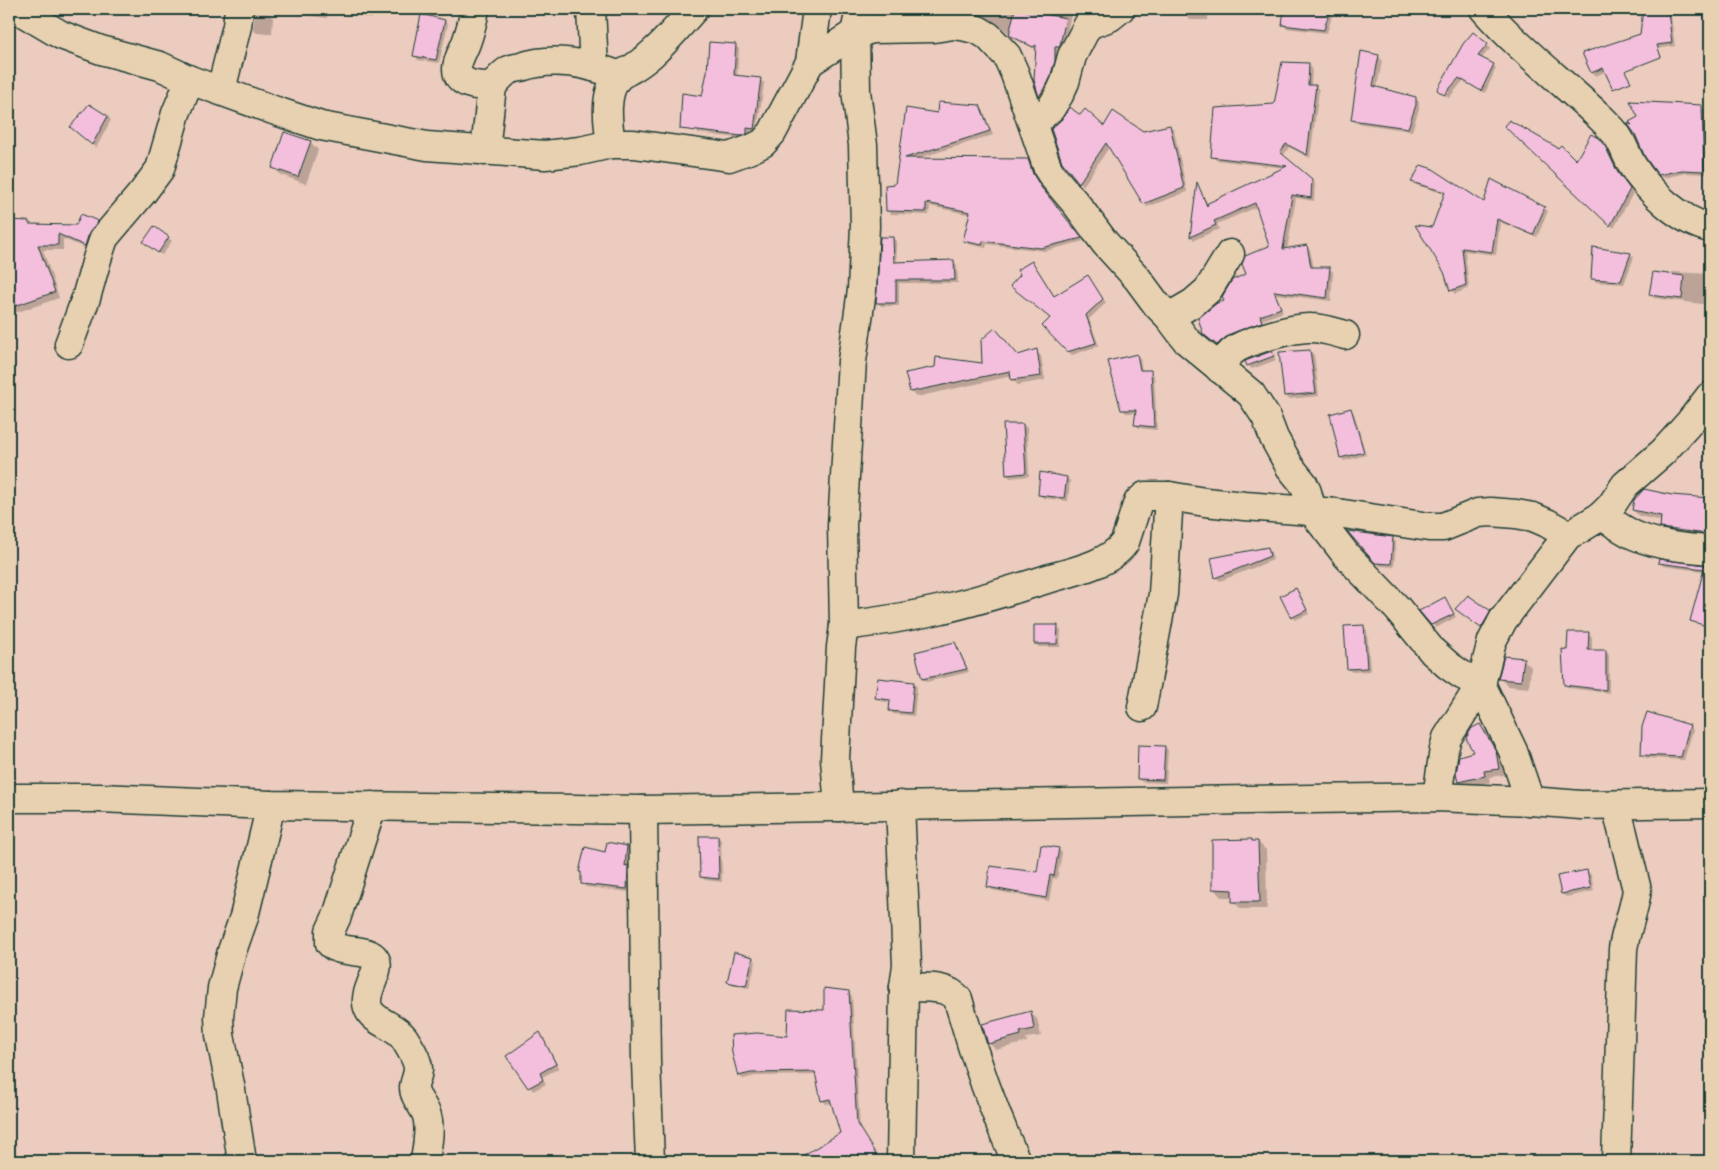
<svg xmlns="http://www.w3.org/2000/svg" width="1719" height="1170" font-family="'Patrick Hand',sans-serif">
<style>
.shadow{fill:#0003}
.building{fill:#f3bfdd;stroke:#1f3d34}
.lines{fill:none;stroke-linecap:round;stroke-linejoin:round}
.minor-casing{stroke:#1f3d34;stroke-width:31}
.minor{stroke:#e8d1b1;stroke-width:28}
</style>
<rect width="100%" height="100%" fill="#ebccbe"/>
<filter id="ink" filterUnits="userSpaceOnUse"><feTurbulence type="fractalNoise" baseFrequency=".02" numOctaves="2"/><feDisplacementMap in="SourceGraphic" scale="10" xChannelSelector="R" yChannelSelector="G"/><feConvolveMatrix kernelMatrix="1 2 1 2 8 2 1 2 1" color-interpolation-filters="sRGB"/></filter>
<g filter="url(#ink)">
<g class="shadow">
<polygon points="270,9 328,9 327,18 272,11"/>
<polygon points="340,9 373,9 371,19"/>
<polygon points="912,9 918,9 916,14 913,11"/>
<polygon points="961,9 1072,9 1064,49 1063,51 1059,50 1058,65 1044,100 1041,96 1035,80 1037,50 1015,39 1004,29 991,20 965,14"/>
<polygon points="1186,9 1208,9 1208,20 1190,20 1186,16"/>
<polygon points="1285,9 1334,9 1327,33 1286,28 1283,25"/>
<polygon points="1644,9 1670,9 1675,46 1643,51 1639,47"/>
<polygon points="255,13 269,14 273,18 272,34 257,33 253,30"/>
<polygon points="422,15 445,21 448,24 439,63 418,60 415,56"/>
<polygon points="735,45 739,49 737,77 760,80 764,83 757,132 751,131 750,137 746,139 698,133 695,130"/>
<polygon points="1487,45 1490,49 1481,59 1493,65 1496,68 1485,93 1463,81 1449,98 1442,93"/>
<polygon points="1583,54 1615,67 1596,76 1592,73"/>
<polygon points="1378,56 1382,60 1377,88 1415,98 1419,102 1419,109 1412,131 1356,123 1352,119"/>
<polygon points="1308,65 1312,68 1311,86 1315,86 1319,90 1310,158 1289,147 1283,156 1315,183 1314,201 1296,198 1287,250 1307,247 1310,250 1314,268 1330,269 1333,272 1331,301 1276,294 1283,312 1262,320 1264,325 1221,348 1208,337 1225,301 1271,247 1257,207 1217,224 1219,229 1194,240 1191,236 1197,185 1208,204 1285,168 1216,160 1212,156 1275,105"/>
<polygon points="1701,106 1705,110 1707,174 1686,173 1663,178 1659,174"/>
<polygon points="979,107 983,110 993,135 916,159 1027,160 1031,164 1037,179 1044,192 1084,241 1045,251 987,244 986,248 968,244 965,241 971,215 930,206 929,215 891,214 887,210 896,186 907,109 938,115"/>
<polygon points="1080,116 1105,128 1143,132 1170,126 1174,130 1187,192 1147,207 1110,146 1083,186 1063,161"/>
<polygon points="108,117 111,120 96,148 75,130"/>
<polygon points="1509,129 1576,162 1597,139 1609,151 1622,178 1633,193 1614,228"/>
<polygon points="310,142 318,150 306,184 281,175 273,167"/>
<polygon points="1413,182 1484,204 1544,208 1548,211 1537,237 1500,222 1496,255 1465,251 1469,288 1455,294 1452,290 1433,228 1445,194 1416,185"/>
<polygon points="9,221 28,222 32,225 77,226 97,223 102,228 91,250 63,239 63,250 43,250 59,298 9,315"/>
<polygon points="168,238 172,241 162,255 148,246"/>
<polygon points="893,238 896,241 897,263 954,262 957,265 958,283 899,283 899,306 881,306 877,302"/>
<polygon points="1630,254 1634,257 1624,284 1596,282 1593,279"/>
<polygon points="1035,266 1055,297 1091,280 1106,303 1089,319 1099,346 1072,355 1044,326 1051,319"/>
<polygon points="1672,272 1710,274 1710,305 1654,298 1650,295 1671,276"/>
<polygon points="1036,351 1041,356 1045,380 1018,385 1013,380 1012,376 916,397 911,392 984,364"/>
<polygon points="1310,351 1314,355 1319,396 1289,399 1286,396"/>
<polygon points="1272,353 1276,360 1252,369 1248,365"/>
<polygon points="1136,356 1140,359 1142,371 1150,372 1154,375 1157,430 1139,428 1136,425 1137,413 1126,413 1122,409"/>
<polygon points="1350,409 1354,413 1366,455 1344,461 1341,457"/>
<polygon points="1023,425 1027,428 1029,476 1010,478 1007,474"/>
<polygon points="1067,478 1070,481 1068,501 1043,498 1039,494"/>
<polygon points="1633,510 1707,519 1710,522 1710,540 1668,534 1662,527 1662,521 1639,516"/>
<polygon points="1393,539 1396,542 1394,567 1380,566 1376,562"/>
<polygon points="1267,549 1271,552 1273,560 1220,581 1217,578 1213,559"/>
<polygon points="1660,562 1706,567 1709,572 1663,566"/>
<polygon points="1296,590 1300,593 1309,614 1295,620 1292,617"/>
<polygon points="1445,599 1456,617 1436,628 1432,624"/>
<polygon points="1460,612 1490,612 1493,615 1485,630"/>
<polygon points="1363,626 1367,630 1370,671 1352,672 1348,669"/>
<polygon points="1057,627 1061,630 1060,647 1039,647 1035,643"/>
<polygon points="1588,633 1592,637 1592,651 1606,652 1609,655 1609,693 1569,688 1566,685"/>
<polygon points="955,643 958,647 969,672 926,682 923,679"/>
<polygon points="1523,659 1531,667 1529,688 1508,686 1500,679"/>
<polygon points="914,683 917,687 914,716 893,714 890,710 891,703 880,701 876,698"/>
<polygon points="1480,725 1486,731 1501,759 1504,775 1489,777 1490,782 1465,788 1459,782 1475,753"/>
<polygon points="1690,726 1693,730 1684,760 1646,758 1642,754"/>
<polygon points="1164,747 1168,750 1166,783 1142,782 1138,779"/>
<polygon points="718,837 721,840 722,882 705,880 701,877"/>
<polygon points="1252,840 1254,842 1258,842 1266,850 1267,909 1241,909 1234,902 1233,897 1221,897 1214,889"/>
<polygon points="627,847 630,850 628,867 631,870 630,892 586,887 582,883 606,853"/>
<polygon points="1058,849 1062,853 1057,879 1053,878 1049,901 992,890 989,886 1038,874"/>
<polygon points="1587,871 1591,875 1594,891 1566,897 1562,894 1558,877"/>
<polygon points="735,954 753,958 756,962 749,988 732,985 729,982"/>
<polygon points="848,992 852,996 860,1129 879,1159 876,1161 797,1161 842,1133 832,1103 826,1104 822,1100 817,1075 755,1076 743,1079 739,1076 788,1037 825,1012"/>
<polygon points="1030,1012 1037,1019 1041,1036 1026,1038 1027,1042 996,1050 989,1043"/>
<polygon points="540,1034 543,1037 559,1068 542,1077 546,1084 533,1091 508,1056"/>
</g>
<g class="building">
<polygon points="1015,9 1066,18 1060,45 1059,47 1055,47 1055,61 1050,77 1039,97 1034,80 1036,45 1033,47 1009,35"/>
<polygon points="1284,9 1330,9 1324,30 1282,25"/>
<polygon points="1643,9 1668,12 1672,43 1657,45 1661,57 1625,71 1631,82 1613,89 1603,68 1591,73 1582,53 1640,34"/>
<polygon points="421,14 445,20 436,60 413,56"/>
<polygon points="1473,32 1488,44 1478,56 1494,64 1481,91 1459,78 1444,95 1437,90 1463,44"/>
<polygon points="709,42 736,44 734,75 761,78 754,129 747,128 747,134 745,135 742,136 680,129 682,93 702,96 707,72"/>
<polygon points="1361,51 1379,55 1373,86 1416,97 1416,105 1408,128 1351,120"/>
<polygon points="1282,62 1309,63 1308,85 1316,85 1307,155 1286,144 1280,152 1312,179 1311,198 1292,195 1283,249 1307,245 1311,267 1330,267 1327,298 1274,291 1281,308 1260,316 1262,322 1230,334 1217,345 1203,334 1198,318 1217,303 1224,301 1222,297 1232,280 1246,274 1242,264 1245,256 1269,246 1255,203 1214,221 1216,225 1190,237 1197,182 1207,206 1208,203 1287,166 1211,157 1215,108 1274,104"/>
<polygon points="1630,101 1702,105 1704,171 1682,170 1658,175 1645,157 1635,134 1627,123 1632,125 1629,122 1638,117"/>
<polygon points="938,102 980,105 990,131 905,158 1028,159 1033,174 1041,187 1082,238 1041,248 983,241 982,245 963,241 970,212 926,203 926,212 886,211 885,185 895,184 906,108 937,113"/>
<polygon points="89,104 108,116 92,145 70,127"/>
<polygon points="1070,107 1080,115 1085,109 1104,126 1113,111 1143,131 1170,125 1184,188 1143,204 1106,143 1079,183 1062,162 1051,129 1062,119"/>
<polygon points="1509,120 1558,148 1561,145 1576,160 1591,134 1598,138 1605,146 1618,173 1630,189 1610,226 1504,126"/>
<polygon points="284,132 311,141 298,177 272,168"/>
<polygon points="1421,165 1433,169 1484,202 1491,179 1545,207 1533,235 1497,219 1492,252 1462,248 1466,285 1450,291 1444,272 1415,225 1432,227 1445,192 1411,182"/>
<polygon points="81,214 98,221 89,233 85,246 58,234 58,245 38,245 55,292 9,308 9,220 29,221 29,224 76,225"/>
<polygon points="154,226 169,237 158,253 143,242"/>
<polygon points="880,237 893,237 894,262 954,260 955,280 896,280 896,303 876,303"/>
<polygon points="1593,247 1631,253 1621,281 1591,279"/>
<polygon points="1032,261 1054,296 1088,275 1103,299 1086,315 1096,343 1067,352 1042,326 1050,318 1010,286 1020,275 1017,270"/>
<polygon points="1653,272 1684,276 1682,299 1649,295"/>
<polygon points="995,328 1018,355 1037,349 1041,376 1011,380 1010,371 910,392 905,373 935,367 936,357 982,363 981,340"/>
<polygon points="1310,350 1316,393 1284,396 1279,352"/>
<polygon points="1272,351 1274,356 1247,366 1245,361"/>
<polygon points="1137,354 1140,370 1151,370 1154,427 1134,425 1136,410 1121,410 1108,361"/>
<polygon points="1351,408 1364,452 1340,458 1330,414"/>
<polygon points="1003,424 1023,424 1026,473 1006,475"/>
<polygon points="1040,472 1067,477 1064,498 1038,495"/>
<polygon points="1644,489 1672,495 1710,498 1710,527 1707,527 1707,534 1660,528 1661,516 1632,510 1634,500"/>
<polygon points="1347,531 1393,537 1391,564 1375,563"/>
<polygon points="1268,547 1270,556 1215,578 1211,558"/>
<polygon points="1659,559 1706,565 1706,569 1710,570 1710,627 1690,621 1704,569 1658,563"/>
<polygon points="1296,588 1307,610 1291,618 1280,596"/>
<polygon points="1468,595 1491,611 1481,628 1455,609"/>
<polygon points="1445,597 1454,614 1431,625 1419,611"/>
<polygon points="1034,625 1058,625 1057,644 1034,644"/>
<polygon points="1364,625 1367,668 1347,669 1344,626"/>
<polygon points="1568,632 1589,632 1588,650 1606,650 1606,690 1564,685 1562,649 1567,650"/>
<polygon points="955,642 967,669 922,679 915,652"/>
<polygon points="1504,656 1524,658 1521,681 1498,679"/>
<polygon points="878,678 914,682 911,713 889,711 890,700 875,698"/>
<polygon points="1647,712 1690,725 1681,757 1641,755 1642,727"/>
<polygon points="1480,724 1496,751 1499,769 1484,771 1485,776 1458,782 1456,774 1459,756 1473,752 1466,738 1472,728"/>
<polygon points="1138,745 1165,746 1163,780 1137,779"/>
<polygon points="699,836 718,836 719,879 700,877"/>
<polygon points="1252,839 1252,841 1258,841 1260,902 1232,902 1232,890 1212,889 1212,840"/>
<polygon points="607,842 627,846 625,866 628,865 627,889 581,884 581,872 579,872 585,847 605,852"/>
<polygon points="1041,845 1059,848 1054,876 1050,875 1046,898 987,887 990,866 1037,872"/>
<polygon points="1587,870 1591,888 1561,894 1557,876"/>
<polygon points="734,952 753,957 746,986 727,982"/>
<polygon points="824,988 849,991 857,1124 880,1161 794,1161 840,1133 830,1099 821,1101 815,1072 751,1073 738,1076 732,1053 731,1035 757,1033 787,1036 788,1009 824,1010"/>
<polygon points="1031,1011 1034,1029 1020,1032 1021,1035 988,1044 982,1024"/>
<polygon points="540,1032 556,1064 540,1073 543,1080 528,1088 506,1056"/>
</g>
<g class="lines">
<defs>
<g id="minor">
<polyline points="17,9 61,35 101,50 160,66 190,80 276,111 321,126 427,146 545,155 580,151 611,144 634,144 729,157 751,149 763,143 772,133 810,62 855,33 873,29 934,28 954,25 962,26 978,30 988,36 1007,56 1015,74 1048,169 1054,178 1077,205 1105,243 1137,278 1157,305 1169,317 1187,341 1251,394 1266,417 1274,438 1290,467 1303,483 1307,492 1312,511 1347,556 1397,608 1433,652 1449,666 1462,675 1481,684 1513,751 1530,801"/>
<path d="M 475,9 C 473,20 470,32 466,43 C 463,51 457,60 457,69 C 457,86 481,86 492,86 C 497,81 503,73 509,70 C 513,68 517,68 521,67 C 554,56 588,63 619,76"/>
<polyline points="591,9 594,67"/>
<path d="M 1484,9 C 1519,49 1562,81 1601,118 C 1606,123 1612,129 1616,134 C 1623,143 1626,155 1632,165 C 1648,191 1680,221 1710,228"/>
<polyline points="810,62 817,9"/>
<polyline points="221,90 237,26 239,9"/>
<polyline points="1033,124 1051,108 1059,95 1065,82 1072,56 1088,25 1110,17 1120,9"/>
<path d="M 611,144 C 608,124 603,92 619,76 C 623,73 628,71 633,68 C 641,63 650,56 657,49 C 670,37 682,22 694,9"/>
<polyline points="485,151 492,86"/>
<polyline points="1169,317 1193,303 1208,290 1230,254"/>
<polyline points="69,344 86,298 97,259 104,238 143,192 160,169 176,113 190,80"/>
<path d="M 1220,369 C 1224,360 1229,353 1237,348 C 1252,340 1294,327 1311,328 C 1323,328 1334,332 1345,335"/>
<path d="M 1601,516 C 1613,522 1624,531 1636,536 C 1660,546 1685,548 1710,550"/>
<path d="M 844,626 C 876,622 907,617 938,610 C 974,602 1009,591 1044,580 C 1070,572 1110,565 1125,542 L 1138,502 L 1145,496 L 1169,496 L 1205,502 L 1245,506 L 1337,513 L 1429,527 L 1443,527 L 1478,513 L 1491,512 L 1516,514 L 1533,517 L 1547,523 L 1568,535"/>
<polyline points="1142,707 1163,594 1169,496"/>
<polyline points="1437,797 1444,749 1447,738 1481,684 1492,641 1503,620 1568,535 1578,530 1601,516 1611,506 1625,485 1663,452 1690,422 1710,396"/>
<polyline points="9,798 99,798 271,805 643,810 1437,797 1530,801 1581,805 1710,803"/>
<polyline points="900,805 907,965 904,987 901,1161"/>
<path d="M 372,806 L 337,916 L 330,931 L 330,943 C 340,955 368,947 375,959 C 383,971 360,993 369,1010 C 375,1022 395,1026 404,1038 C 409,1046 418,1060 418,1069 C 418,1076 414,1082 414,1088 C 414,1097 424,1106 427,1116 C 431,1130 427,1146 425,1161"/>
<polyline points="839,807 835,759 841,647 844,626 842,526 852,361 862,290 865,226 863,145 856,91 855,33 860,9"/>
<polyline points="643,810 646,1062 650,1161"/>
<path d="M 904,987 C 922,988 946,984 958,999 C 973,1053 993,1110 1016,1161"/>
<polyline points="242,1161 231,1090 220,1035 219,1017 222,988 232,951 244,917 271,805"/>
<path d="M 1616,1161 L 1623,949 C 1626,929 1634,911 1637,890 L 1616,805"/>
</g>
</defs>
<use href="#minor" class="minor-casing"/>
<use href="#minor" class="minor"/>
</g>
</g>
<rect width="1719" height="1170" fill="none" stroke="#e8d1b1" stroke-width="30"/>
<rect x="15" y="15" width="1689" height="1140" fill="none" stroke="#1f3d34" stroke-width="2" filter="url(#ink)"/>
</svg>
